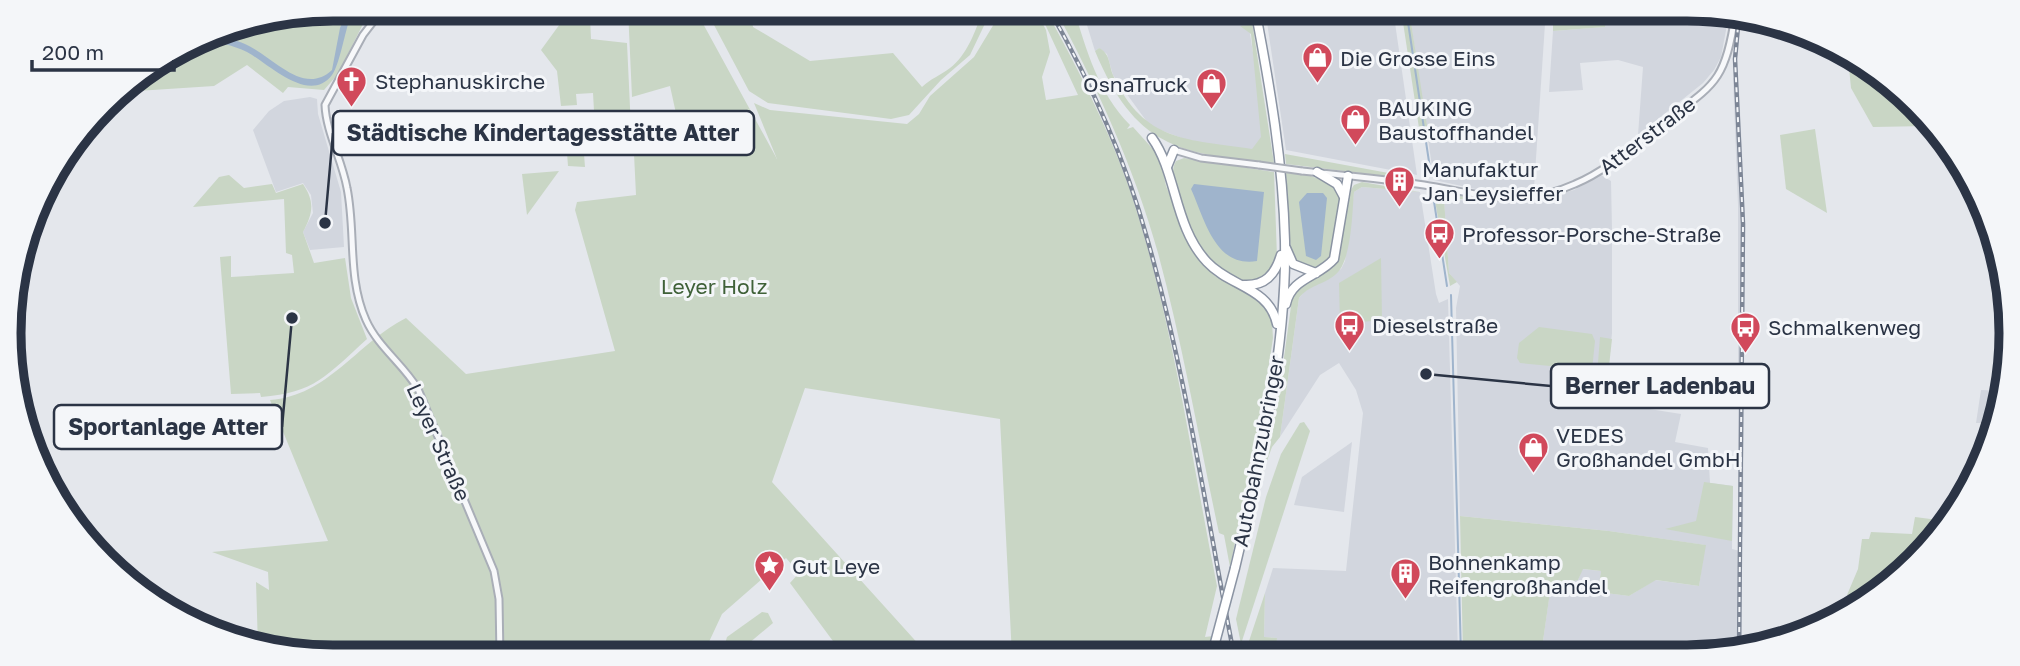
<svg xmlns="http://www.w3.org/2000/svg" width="2020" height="666" font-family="'Golos Text',sans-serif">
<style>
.built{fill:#d2d6de}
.green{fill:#c9d6c5}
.water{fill:#9fb4cc}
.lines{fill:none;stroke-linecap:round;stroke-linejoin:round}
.stream{stroke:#9fb4cc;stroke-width:2}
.minor-casing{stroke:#a9aeb7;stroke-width:9}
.highway-casing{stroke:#8b94a3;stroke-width:11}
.minor{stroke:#f7f8fa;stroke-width:5}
.highway{stroke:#fff;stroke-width:8}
.rail-casing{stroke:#7d8696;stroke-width:4.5}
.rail{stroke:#f4f6f9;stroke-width:2;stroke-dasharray:5;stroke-linecap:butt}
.minor-bridge-casing{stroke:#a9aeb7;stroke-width:9;stroke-linecap:butt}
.highway-bridge-casing{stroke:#8b94a3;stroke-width:11;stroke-linecap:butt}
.minor-bridge{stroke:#f7f8fa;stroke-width:5}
.highway-bridge{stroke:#fff;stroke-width:8}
.labels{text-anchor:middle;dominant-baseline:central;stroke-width:6;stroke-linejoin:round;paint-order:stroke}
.poi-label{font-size:21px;fill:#2b3445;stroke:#f4f6f9;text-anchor:start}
.street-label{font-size:21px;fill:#2b3445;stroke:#f4f6f9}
.park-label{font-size:21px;fill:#3f6138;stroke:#f4f6f9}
.rim{fill:none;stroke:#2b3445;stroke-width:9}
.leader{fill:none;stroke:#2b3445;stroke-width:2.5}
.callout-dot{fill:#2b3445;stroke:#f4f6f9;stroke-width:2.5}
.callout{fill:#f4f6f9;stroke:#2b3445;stroke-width:2.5}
.callout-label{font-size:23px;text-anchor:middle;font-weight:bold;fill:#2b3445}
</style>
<rect width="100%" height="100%" fill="#e4e7ec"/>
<g class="built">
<polygon points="1082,9 1246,9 1269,153 1192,142 1150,126 1113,75 1107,54 1099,48 1095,51"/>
<polygon points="1265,9 1393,9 1417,175 1286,150"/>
<polygon points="1409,9 1546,9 1534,188 1494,193 1434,180"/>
<polygon points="1607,9 1687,9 1729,14 1721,57 1714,70 1703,83 1638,135 1643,67 1618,60 1580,63 1583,90 1549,92 1553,31 1605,27"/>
<polygon points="1733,77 1739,88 1745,218 1743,533 1738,540 1738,205"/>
<polygon points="310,97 317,99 318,114 341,192 344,247 310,250 303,232 313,213 311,195 303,183 276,192 253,130 269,111 284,101"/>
<polygon points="1601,175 1611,181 1612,229 1612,333 1605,402 1681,414 1675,442 1708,448 1710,483 1733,486 1732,549 1740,551 1742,558 1742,651 1729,655 1541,655 1550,591 1561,584 1578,580 1582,569 1601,571 1599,592 1629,596 1655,580 1699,586 1705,545 1609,531 1460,516 1456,308 1460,286 1449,273 1444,200 1535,201 1574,190"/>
<polygon points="1362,187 1420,192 1436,294 1439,303 1448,299 1458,655 1276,655 1277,638 1264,637 1265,593 1273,568 1346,571 1363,413 1356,390 1339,363 1320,375 1280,437 1299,298 1305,291 1341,269 1345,261 1354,192"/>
<polygon points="1981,390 2002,391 1998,422 1988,419 1987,423 1976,423"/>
<polygon points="1352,442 1344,512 1294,505 1302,477"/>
</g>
<g class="green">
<polygon points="333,9 370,10 338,74 324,90 288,87 283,93 247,65 214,86 137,91 137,78 209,33"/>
<path d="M 628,9 L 695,9 L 777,159 L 754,103 L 770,110 L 907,124 L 919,114 L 930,96 L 974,57 L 1003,9 L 1035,9 L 1046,30 L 1050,52 L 1042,77 L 1046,100 L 1078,95 L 1038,9 L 1045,9 C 1076,65 1105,121 1127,182 C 1172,311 1190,452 1217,586 L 1205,637 L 1213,636 L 1208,656 L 1012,656 L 1000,419 L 805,388 L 772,482 L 922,648 L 914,656 L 844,656 L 790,583 L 799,573 L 786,558 L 722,614 L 708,644 L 694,657 L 333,657 L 258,647 L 256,582 L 269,590 L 268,572 L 212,552 L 328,541 L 270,400 C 328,396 357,343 406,318 L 466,374 L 615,351 L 575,210 L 577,202 L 636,195 L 633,133 L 677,118 L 670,86 L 632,97 Z"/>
<path d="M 702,9 L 750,9 L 753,27 L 810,61 L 893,53 L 922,87 C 930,79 941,75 950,68 C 966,56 975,33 981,15 L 967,15 L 955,9 L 992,9 L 970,55 L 941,80 L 909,115 L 891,119 L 768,103 L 749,91 L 714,25 Z"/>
<path d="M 1055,9 L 1074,9 C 1086,50 1099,94 1130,125 L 1127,129 L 1133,127 L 1160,157 L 1166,186 L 1194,253 L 1215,276 L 1261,301 L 1272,322 L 1273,338 L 1263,403 L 1230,567 L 1224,535 L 1219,533 C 1199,440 1183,345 1158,253 C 1134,167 1097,87 1055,9 Z"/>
<path d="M 1246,9 L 1250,9 L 1274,163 C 1178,154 1135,147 1095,51 L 1099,48 C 1110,53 1109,65 1113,75 C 1144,143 1188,139 1252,149 L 1261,137 L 1251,34 L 1240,26 L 1249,25 Z"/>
<polygon points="1401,9 1409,9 1427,126 1419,128"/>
<polygon points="1553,9 1607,9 1605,27 1553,31"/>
<polygon points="578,16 590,18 591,39 627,43 631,129 603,130 584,154 585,167 568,166 564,114 594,111 593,93 576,94 577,105 561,106 557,71 541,50 565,17"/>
<polygon points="1848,58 1884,76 1928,126 1873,127 1851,88"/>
<polygon points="1815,129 1827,213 1786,189 1780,135"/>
<polygon points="1285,154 1394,174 1394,177 1286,164"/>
<path d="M 1184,158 L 1274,172 L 1277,257 L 1275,266 L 1260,282 C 1212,283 1191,237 1180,197 C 1176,184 1169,173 1176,161 Z"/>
<polygon points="559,171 527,215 522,174"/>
<polygon points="1286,173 1308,175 1333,184 1341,199 1331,257 1314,270 1296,262 1291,255"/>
<path d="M 229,175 L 244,188 L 272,184 L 276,193 L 303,184 C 315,202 313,213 303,232 L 314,263 L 345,258 L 351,298 L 367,339 C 327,375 315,393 261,397 L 260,393 L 231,394 L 220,257 L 231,256 L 231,277 L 294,273 L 292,255 L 286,253 L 284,199 L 193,207 L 219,177 Z"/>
<path d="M 1362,182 L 1420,192 L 1362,187 L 1354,192 C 1352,213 1352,262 1335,275 C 1323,285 1309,285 1299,298 L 1280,437 L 1272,447 L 1261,477 L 1279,394 L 1292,299 C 1302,279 1323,278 1337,260 L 1351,190 L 1354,185 Z"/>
<polygon points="1434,195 1453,195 1500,202 1444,198 1449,273 1457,282 1450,286"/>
<polygon points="1381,258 1382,320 1340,324 1339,283"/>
<polygon points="1539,327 1592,334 1595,341 1592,370 1520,363 1517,358 1519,343"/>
<polygon points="1600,337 1612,339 1605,402 1595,401"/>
<polygon points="1304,422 1310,431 1241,644 1236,619 1266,497 1281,454 1300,423"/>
<polygon points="1704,482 1733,486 1732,541 1665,529 1696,521"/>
<polygon points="1460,516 1609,531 1706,545 1699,586 1656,580 1629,596 1598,592 1601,571 1583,569 1578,580 1561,584 1550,592 1541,655 1463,655"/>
<polygon points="1915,517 1946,521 1901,577 1867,599 1847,595 1858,569 1862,539 1869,539 1871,532 1912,534"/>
<polygon points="1265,593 1264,637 1277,638 1276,655 1250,655 1248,644"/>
<polygon points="762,612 768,613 773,623 742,649 731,649 725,644 727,637"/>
</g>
<g class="water">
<path d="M 348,9 L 353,9 C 346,25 340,65 332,75 C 309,105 269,64 247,52 C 233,45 216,42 201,39 L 208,34 C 220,37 234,39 245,44 C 273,56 303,97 332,70 L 340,28 Z"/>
<path d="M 1194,184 L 1264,192 L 1257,261 C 1215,268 1205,220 1191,189 Z"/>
<polygon points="1307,193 1323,193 1327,198 1321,256 1316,260 1306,256 1299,202"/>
</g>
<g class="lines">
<g class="stream">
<polyline points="1406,9 1431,175"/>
<polyline points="1433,195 1447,286"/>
<polyline points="1451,295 1461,655"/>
</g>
<defs>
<g id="minor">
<path d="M 383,9 L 363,35 L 325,105 C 326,132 342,160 347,188 C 356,232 347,277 366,320 C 378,347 403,364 418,389 L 494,571 L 499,599 L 500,657"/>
<polyline points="1174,150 1201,158 1259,165"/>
<path d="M 1302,171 C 1343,175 1384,179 1424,185 C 1480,194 1519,209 1575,184 C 1606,171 1631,148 1658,127 C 1712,85 1725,86 1735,15"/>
</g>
<g id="highway">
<path d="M 1152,138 C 1177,173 1174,227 1207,262 C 1230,287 1269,287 1277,324"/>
<polyline points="1167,167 1174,150"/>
<polyline points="1317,172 1337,184 1344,197"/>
<polyline points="1286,248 1293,264 1316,273"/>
<path d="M 1244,285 C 1265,286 1275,275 1281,255"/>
<path d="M 1286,304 C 1291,278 1319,277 1334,259 L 1348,176"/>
<path d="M 1235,568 C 1260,462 1287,351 1285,241 C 1283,163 1270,86 1255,9"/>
</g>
</defs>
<use href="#minor" class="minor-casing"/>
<use href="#highway" class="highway-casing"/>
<use href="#minor" class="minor"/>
<use href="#highway" class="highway"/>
<defs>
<g id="rail">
<path d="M 1049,9 C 1090,81 1125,158 1147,238 C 1186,374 1207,517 1234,655"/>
<polyline points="1739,652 1743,224 1735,59 1739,16"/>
</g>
</defs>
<use href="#rail" class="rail-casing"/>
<use href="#rail" class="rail"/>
<defs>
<polyline id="minor-bridge" points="1259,165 1302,171"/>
<polyline id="highway-bridge" points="1212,654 1235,568"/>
</defs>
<use href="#minor-bridge" class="minor-bridge-casing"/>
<use href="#highway-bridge" class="highway-bridge-casing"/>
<use href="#minor-bridge" class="minor-bridge"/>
<use href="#highway-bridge" class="highway-bridge"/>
</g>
<defs>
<symbol id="shop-pin" viewBox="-11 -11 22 30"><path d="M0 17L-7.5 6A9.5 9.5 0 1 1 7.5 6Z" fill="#d1495b" stroke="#f4f6f9"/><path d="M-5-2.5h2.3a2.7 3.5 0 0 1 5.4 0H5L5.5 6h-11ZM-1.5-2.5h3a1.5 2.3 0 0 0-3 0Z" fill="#fff"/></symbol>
<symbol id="church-pin" viewBox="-11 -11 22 30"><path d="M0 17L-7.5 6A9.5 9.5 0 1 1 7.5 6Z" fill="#d1495b" stroke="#f4f6f9"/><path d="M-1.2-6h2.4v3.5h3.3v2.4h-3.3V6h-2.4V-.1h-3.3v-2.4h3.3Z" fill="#fff"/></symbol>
<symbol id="building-pin" viewBox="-11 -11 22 30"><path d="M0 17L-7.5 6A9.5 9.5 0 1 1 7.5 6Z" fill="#d1495b" stroke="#f4f6f9"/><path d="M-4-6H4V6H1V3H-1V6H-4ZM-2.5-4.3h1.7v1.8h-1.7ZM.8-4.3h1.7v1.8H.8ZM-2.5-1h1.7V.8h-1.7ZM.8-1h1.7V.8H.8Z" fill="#fff"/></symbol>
<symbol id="bus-pin" viewBox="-11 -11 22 30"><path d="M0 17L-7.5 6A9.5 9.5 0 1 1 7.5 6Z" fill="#d1495b" stroke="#f4f6f9"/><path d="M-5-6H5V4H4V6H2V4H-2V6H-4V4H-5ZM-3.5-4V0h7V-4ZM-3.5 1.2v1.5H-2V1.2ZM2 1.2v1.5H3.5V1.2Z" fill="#fff"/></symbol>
<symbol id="sight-pin" viewBox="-11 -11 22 30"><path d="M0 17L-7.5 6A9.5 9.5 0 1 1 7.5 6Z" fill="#d1495b" stroke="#f4f6f9"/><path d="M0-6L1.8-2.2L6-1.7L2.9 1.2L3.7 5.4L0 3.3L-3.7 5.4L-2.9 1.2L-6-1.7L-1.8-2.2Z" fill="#fff"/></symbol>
</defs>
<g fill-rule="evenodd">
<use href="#shop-pin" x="1300" y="40" width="35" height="47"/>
<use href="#church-pin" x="334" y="64" width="35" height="47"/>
<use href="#shop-pin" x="1194" y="66" width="35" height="47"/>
<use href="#shop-pin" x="1338" y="102" width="35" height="47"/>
<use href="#building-pin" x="1382" y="164" width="35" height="47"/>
<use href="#bus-pin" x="1422" y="216" width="35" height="47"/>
<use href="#bus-pin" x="1332" y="308" width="35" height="47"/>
<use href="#bus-pin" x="1728" y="310" width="35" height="47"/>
<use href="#shop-pin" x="1516" y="430" width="35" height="47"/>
<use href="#sight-pin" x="752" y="548" width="35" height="47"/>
<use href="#building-pin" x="1388" y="556" width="35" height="47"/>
</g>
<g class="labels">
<g class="poi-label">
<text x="1340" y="58">Die Grosse Eins</text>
<text x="375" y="81">Stephanuskirche</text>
<text x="1188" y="84" text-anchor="end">OsnaTruck</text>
<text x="1378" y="108">BAUKING<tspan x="1378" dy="24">Baustoffhandel</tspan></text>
<text x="1422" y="169">Manufaktur<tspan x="1422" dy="24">Jan Leysieffer</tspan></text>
<text x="1462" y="234">Professor-Porsche-Straße</text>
<text x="1372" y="325">Dieselstraße</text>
<text x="1768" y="327">Schmalkenweg</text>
<text x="1556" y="435">VEDES<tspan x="1556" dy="24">Großhandel GmbH</tspan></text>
<text x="1428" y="562">Bohnenkamp<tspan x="1428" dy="24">Reifengroßhandel</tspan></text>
<text x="792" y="566">Gut Leye</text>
</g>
<g class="street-label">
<text transform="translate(1647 135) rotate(-37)">Atterstraße</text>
<text transform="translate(439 442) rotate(66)">Leyer Straße</text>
<text transform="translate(1258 451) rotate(-79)">Autobahnzubringer</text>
</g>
<g class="park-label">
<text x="714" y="286">Leyer Holz</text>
</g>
</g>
<path d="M0 0H2020V666H0ZM333 21H1687A312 312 0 0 1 1999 333V333A312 312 0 0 1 1687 645H333A312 312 0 0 1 21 333V333A312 312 0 0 1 333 21Z" fill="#f4f6f9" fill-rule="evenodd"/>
<path class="rim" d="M333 21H1687A312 312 0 0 1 1999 333V333A312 312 0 0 1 1687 645H333A312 312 0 0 1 21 333V333A312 312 0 0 1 333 21Z"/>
<path class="leader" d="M325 223L333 133M1426 374L1551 386M292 318L282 427"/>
<g class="callout-dot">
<circle cx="325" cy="223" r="7"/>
<circle cx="1426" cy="374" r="7"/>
<circle cx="292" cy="318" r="7"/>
</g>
<g class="callout">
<rect x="333" y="111" width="421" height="44" rx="7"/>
<rect x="1551" y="364" width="218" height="44" rx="7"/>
<rect x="54" y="405" width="228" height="44" rx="7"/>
</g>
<g class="callout-label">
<text x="543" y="141">Städtische Kindertagesstätte Atter</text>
<text x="1660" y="394">Berner Ladenbau</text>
<text x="168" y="435">Sportanlage Atter</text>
</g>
<path d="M32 60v10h142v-10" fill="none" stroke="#2b3445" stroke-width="3.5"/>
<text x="42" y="60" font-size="21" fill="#2b3445" stroke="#f4f6f9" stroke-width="5" paint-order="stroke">200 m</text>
</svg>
